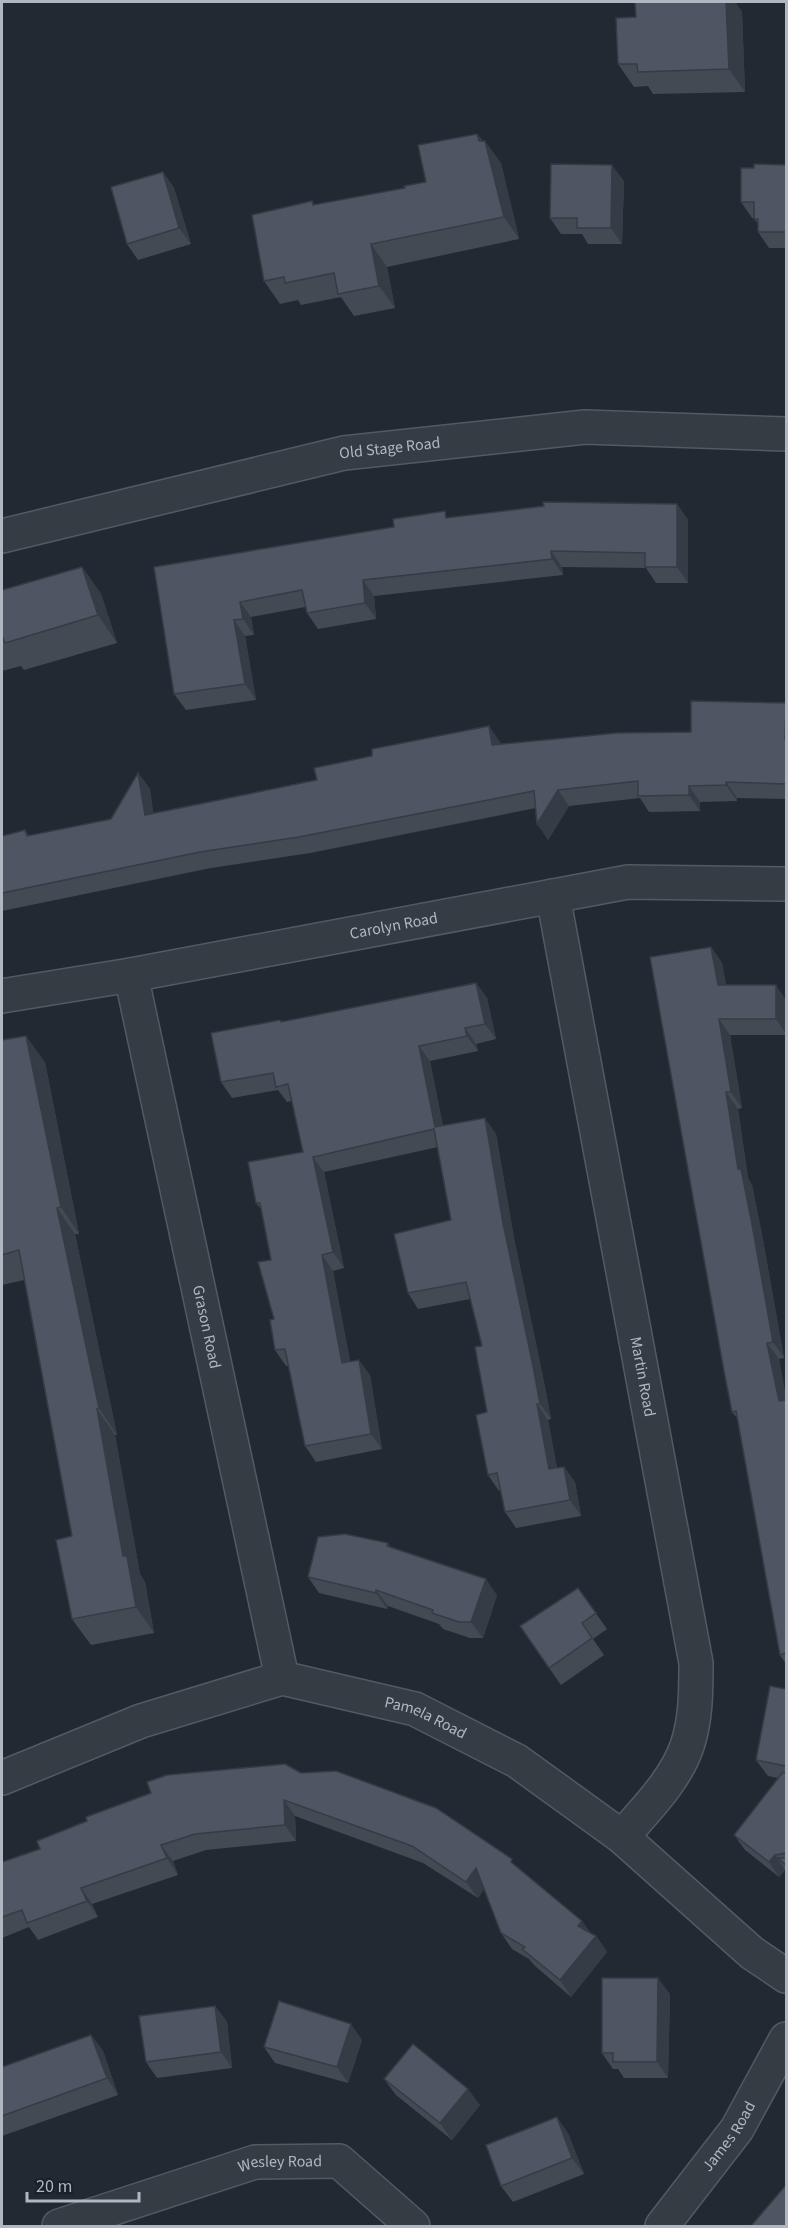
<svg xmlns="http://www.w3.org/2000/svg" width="788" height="2228" font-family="'Source Sans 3',sans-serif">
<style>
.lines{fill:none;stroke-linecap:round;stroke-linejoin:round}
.street-casing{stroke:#525a62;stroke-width:36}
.street{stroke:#343c44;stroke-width:33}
.wall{fill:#424a54}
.shaded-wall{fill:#363c45}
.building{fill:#4d5662;stroke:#363c45;stroke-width:1.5}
.labels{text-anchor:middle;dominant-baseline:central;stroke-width:5;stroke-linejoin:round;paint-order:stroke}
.street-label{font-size:16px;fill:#afb7c1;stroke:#1a2128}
</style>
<rect width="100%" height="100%" fill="#212a33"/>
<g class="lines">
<defs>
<g id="street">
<path id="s1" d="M 2,536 L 344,453 L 585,427 L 786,434"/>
<path id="s2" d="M 553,896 L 696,1663 C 696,1691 696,1720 687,1746 C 675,1781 645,1810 622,1837"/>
<path id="s3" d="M 131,975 L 282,1678"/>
<path id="s4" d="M 2,996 L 131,975 L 628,882 L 786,884"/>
<path id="s5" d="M 2,1778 L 141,1721 L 282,1678 L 415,1709 L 517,1761 L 622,1837 L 752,1953 L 786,1976"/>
<path id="s6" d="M 59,2226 L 255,2162 L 339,2161 L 413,2226"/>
<path id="s7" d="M 662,2226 L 737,2129 L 786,2039"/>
</g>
</defs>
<use href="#street" class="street-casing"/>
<use href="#street" class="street"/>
</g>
<g class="wall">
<polygon points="635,2 735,2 742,12 745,92 653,94 648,86 634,87 618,64 636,17"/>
<polygon points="477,134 501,163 519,239 387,267 395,308 354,316 341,297 301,305 298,300 280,304 264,281 312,201 315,205 405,188 426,182"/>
<polygon points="786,165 786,248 769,248 758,232 758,224 754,218 752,218 741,202"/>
<polygon points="163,172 174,188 191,244 138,260 127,244"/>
<polygon points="624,181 622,244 588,244 582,234 561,234 550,218"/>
<polygon points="677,504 688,520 688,583 656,583 646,568 562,567 563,575 374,596 376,619 318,629 307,613 305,607 251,617 254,635 245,636 256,700 186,710 174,694 154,567 450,518"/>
<polygon points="82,567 101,594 117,643 24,670 21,666 2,671 2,590"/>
<polygon points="786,704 786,799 737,798 737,801 700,802 700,811 649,812 640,798 569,806 548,840 536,808 310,853 211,868 2,911 2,836 25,830 29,836 111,819 138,773 150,789 153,813 500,742 500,744 691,732"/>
<polygon points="711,947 722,963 726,985 786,1000 786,1035 730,1035 742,1108 738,1109 748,1178 752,1185 763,1240 784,1358 779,1359 786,1398 786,1664 780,1655 737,1418 732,1412"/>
<polygon points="476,983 487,998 496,1039 476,1044 478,1051 430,1061 443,1126 496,1134 514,1238 544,1382 551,1419 548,1420 557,1468 564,1467 575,1482 581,1516 516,1528 505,1512 500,1490 499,1491 488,1475 487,1412 482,1346 470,1299 418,1309 408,1293 451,1220 438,1147 324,1172 344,1268 333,1271 350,1361 370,1375 382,1449 316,1462 305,1446 288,1366 286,1366 275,1350 271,1260 261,1209 256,1203 303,1152 292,1101 287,1102 278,1090 232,1098 221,1082 280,1020 282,1022"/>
<polygon points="2,1040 45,1062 79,1234 75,1234 117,1435 115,1435 140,1574 145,1582 154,1633 91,1645 72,1619 72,1536 24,1280 2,1285"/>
<polygon points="388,1543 390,1547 497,1595 483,1638 470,1638 443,1629 439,1624 388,1606 387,1609 319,1593 308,1577"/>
<polygon points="578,1588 607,1629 593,1639 604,1655 561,1685 520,1626"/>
<polygon points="786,1689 786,1870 785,1870 779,1877 745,1850 734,1835 778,1778 768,1776 756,1760"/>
<polygon points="301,1773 518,1868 591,1933 596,1936 607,1952 571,1997 534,1965 529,1959 512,1949 501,1933 484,1889 478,1898 423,1863 295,1816 296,1841 206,1850 173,1861 178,1875 92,1904 98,1917 38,1940 29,1927 2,1938 2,1862"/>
<polygon points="670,1994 668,2078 624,2078 618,2069 613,2069 602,2053"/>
<polygon points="215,2006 227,2022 232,2068 157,2078 146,2062"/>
<polygon points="91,2035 103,2051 118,2095 2,2136 2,2067"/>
<polygon points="362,2040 348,2083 275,2063 264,2047"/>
<polygon points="384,2079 480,2105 452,2140 396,2095"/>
<polygon points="568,2133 584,2174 513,2202 501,2186"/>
</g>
<g class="shaded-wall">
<polygon points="726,2 735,2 742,12 745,92 729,69"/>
<polygon points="477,134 487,149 485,141 501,163 519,239 504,217"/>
<polygon points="612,165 624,181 622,244 611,228"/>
<polygon points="163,172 174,188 191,244 179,228"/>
<polygon points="371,244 387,267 395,308 379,286"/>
<polygon points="677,504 688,520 688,583 677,567"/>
<polygon points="551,551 562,567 563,575 552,559"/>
<polygon points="82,567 101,594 117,643 98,615"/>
<polygon points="363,580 374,596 376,619 365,603"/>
<polygon points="240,602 251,617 254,635 243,619"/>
<polygon points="234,620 245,636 256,700 245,684"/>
<polygon points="489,726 500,742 504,761 492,745"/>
<polygon points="138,773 150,789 156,831 145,815"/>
<polygon points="726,782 737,798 737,801 726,785"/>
<polygon points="689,786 700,802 700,811 689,795"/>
<polygon points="558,790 569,806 548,840 537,824"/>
<polygon points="711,947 722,963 729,1001 718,985"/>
<polygon points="476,983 487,998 496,1039 485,1024"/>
<polygon points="776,985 786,1000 786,1034 776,1019"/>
<polygon points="719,1019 730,1035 742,1108 731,1092"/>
<polygon points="465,1028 476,1044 478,1051 467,1036"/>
<polygon points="26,1036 45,1062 79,1234 61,1207"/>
<polygon points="419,1046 430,1061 446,1143 435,1127"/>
<polygon points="726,1092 738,1109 748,1178 752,1185 763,1240 784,1358 773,1342 738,1169"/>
<polygon points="485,1118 496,1134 514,1238 544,1382 551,1419 540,1404 503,1223"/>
<polygon points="313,1157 324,1172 344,1268 333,1252"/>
<polygon points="57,1208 75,1234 117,1435 99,1408"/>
<polygon points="322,1255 333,1271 353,1379 342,1363"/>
<polygon points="767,1343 779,1359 786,1398 786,1412 779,1401"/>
<polygon points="359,1360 370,1375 382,1449 371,1434"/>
<polygon points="537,1404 548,1420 560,1485 549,1469"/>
<polygon points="97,1409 115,1435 140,1574 145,1582 154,1633 136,1607 123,1556"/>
<polygon points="564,1467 575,1482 581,1516 570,1500"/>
<polygon points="486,1579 497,1595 483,1638 471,1622"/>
<polygon points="376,1590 388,1606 387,1609 376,1593"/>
<polygon points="284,1800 295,1816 296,1841 285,1825"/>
<polygon points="161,1845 173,1861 178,1875 167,1858"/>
<polygon points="775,1855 785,1870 779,1877 769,1862"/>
<polygon points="476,1868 487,1884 478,1898 466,1882"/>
<polygon points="81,1888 92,1904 98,1917 87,1901"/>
<polygon points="582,1921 594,1937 578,1926"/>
<polygon points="596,1936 607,1952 571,1997 560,1980"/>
<polygon points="658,1978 670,1994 668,2078 657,2062"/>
<polygon points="215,2006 227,2022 232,2068 221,2052"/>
<polygon points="351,2024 362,2040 348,2083 337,2067"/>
<polygon points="91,2035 103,2051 118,2095 107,2078"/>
<polygon points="468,2089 480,2105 452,2140 440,2123"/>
<polygon points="557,2117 568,2133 584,2174 572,2158"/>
</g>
<g class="building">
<polygon points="635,2 726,2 729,69 638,72 637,64 618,64 616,18 636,17"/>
<polygon points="477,134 479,141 485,141 504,217 371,244 379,286 338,294 334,273 285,283 284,277 264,281 252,215 312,201 313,205 405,188 404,186 426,182 418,145"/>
<polygon points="551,164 612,165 611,228 577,228 577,218 550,218"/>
<polygon points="754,164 786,165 786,232 758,232 758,219 754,219 754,202 741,202 741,168 754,168"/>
<polygon points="163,172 179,228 127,244 111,187"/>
<polygon points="543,502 677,504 677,567 645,567 645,553 551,551 552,559 363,580 365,603 307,613 302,590 240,602 243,619 234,620 245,684 174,694 154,567 394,527 393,519 445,511 446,518 544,506"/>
<polygon points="82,567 98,615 5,643 3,638 2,638 2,590"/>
<polygon points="691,701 786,703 785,739 786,739 786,784 726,782 726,785 689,786 689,795 638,796 638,781 558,790 537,824 534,791 299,837 200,852 2,893 2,836 25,830 27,836 111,819 138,773 145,815 317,780 314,768 372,756 372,749 489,726 492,745 617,733 691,732"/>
<polygon points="711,947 718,985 776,985 776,1019 719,1019 731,1092 726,1092 738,1169 741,1169 752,1224 773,1342 767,1343 779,1401 786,1400 786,1653 780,1655 736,1411 732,1412 724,1371 650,957"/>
<polygon points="476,983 485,1024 465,1028 467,1036 419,1046 435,1127 485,1118 503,1223 533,1366 540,1404 537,1404 549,1469 564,1467 570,1500 505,1512 497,1473 488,1475 476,1415 487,1412 475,1347 482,1346 466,1282 408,1293 394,1234 451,1220 434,1129 313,1157 333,1252 322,1255 342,1363 359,1360 371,1434 305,1446 285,1349 275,1350 270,1320 274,1319 258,1262 271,1260 260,1203 256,1203 248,1162 303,1152 288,1084 276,1087 273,1073 221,1082 211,1033 280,1020 281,1022"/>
<polygon points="26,1036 61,1207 57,1208 99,1408 97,1409 123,1556 127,1556 136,1607 72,1619 56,1540 72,1536 19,1250 2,1255 2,1040"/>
<polygon points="345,1534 388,1543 387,1546 486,1579 471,1622 459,1622 432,1613 433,1610 376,1590 376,1593 308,1577 318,1537"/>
<polygon points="578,1588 596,1613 582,1623 592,1638 549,1668 520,1626"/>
<polygon points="770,1686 786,1689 786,1766 756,1760"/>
<polygon points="285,1764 301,1773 336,1771 436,1808 512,1859 511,1862 582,1921 578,1926 596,1936 560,1980 522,1949 525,1947 501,1933 476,1868 466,1882 412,1846 284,1800 285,1825 195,1834 161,1845 167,1858 81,1888 87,1901 27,1923 22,1910 2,1917 2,1862 40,1849 37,1841 87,1821 86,1817 151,1793 147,1782 167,1775"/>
<polygon points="783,1772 786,1774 786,1853 775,1855 769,1862 734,1835"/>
<polygon points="778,1858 786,1858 786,1865"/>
<polygon points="602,1978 658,1978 657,2062 613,2062 613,2053 602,2053"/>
<polygon points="279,2001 351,2024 337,2067 264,2047"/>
<polygon points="215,2006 221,2052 146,2062 139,2016"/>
<polygon points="91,2035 107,2078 2,2116 2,2067"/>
<polygon points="413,2044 468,2089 440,2123 384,2079"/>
<polygon points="557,2117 572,2158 501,2186 486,2145"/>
<polygon points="786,2185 786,2226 751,2226"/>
</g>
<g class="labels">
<g class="street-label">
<text stroke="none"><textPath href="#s1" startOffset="398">Old Stage Road</textPath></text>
<text stroke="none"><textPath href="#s4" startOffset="398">Carolyn Road</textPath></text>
<text stroke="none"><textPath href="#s3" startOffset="360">Grason Road</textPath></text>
<text stroke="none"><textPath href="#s2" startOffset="489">Martin Road</textPath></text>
<text stroke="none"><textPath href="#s5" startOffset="447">Pamela Road</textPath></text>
<text stroke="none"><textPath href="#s7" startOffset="112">James Road</textPath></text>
<text stroke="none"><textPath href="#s6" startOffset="231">Wesley Road</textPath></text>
</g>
</g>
<rect width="788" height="2228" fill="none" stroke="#afb7c1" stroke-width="6"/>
<path d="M27 2192v9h112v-9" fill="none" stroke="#afb7c1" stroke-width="3"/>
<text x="36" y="2192" font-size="18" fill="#afb7c1" stroke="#1a2128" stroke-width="4.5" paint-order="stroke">20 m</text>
</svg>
